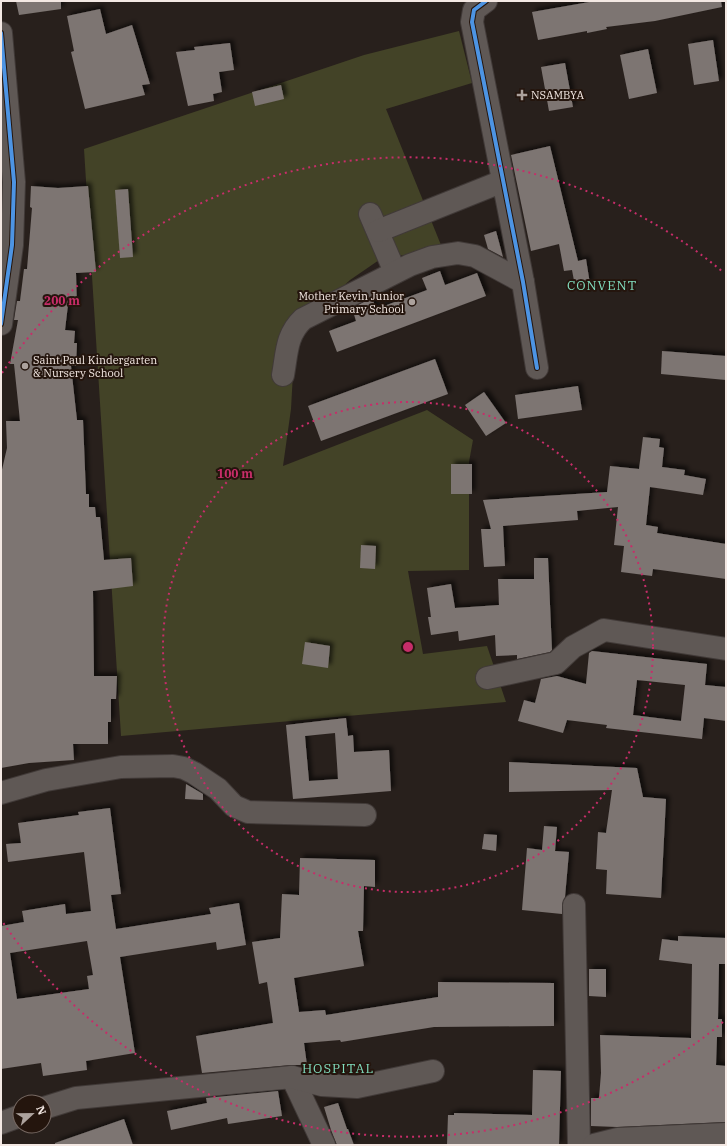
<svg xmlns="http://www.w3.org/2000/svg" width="727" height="1146" font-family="'IBM Plex Serif',serif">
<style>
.green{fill:#434327}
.building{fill:#7d7572;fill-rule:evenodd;filter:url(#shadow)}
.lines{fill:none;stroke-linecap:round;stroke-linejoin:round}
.minor-casing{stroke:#413a38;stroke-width:24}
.minor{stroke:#5f5855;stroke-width:22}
.cycleway-casing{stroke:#24150d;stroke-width:6}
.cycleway{stroke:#4d94e3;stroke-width:4}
.ring{fill:none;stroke:#c72d69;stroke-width:2;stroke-dasharray:2 4}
.poi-dot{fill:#aca29d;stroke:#24150d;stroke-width:1.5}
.labels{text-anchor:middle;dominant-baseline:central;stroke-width:4;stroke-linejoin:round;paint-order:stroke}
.poi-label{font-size:11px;fill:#f3e8e3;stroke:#24150d;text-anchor:start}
.quarter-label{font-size:13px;letter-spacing:1px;fill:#81debf;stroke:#24150d}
.centre{fill:#c72d69;stroke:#24150d;stroke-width:2}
.ring-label{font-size:12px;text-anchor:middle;font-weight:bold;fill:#c72d69;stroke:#24150d;stroke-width:4;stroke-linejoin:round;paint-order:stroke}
</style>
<defs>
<filter id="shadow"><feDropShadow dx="3.5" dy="-3.5" stdDeviation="2" flood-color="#0009"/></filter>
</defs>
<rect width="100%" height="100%" fill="#28201c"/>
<polygon class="green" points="459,31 472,83 386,109 443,250 382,258 350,280 310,317 294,355 291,409 283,466 427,410 473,440 469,462 469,570 408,571 423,654 487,646 506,702 121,736 84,149 364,55"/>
<g class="building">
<polygon points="16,1 61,1 61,9 19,15"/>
<polygon points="595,1 721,1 722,7 655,21 606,27 607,29 587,33 587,31 538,40 532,12"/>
<polygon points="100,9 106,34 132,25 150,84 142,85 145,95 85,109 71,52 74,51 67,16"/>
<polygon points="713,40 719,81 694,85 688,44"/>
<polygon points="230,43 234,70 219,72 222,92 213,94 214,101 188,106 176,52 195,50 194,47"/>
<polygon points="648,49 657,93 629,99 620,55"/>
<polygon points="565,63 573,107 549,111 541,67"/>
<polygon points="281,85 284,99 255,106 252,92"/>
<polygon points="550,146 578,261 586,259 590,284 575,286 572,270 564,271 559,244 531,251 511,155"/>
<polygon points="31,186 58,188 88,186 96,272 76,273 77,307 68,305 65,330 75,331 74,343 77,343 76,366 71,366 77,420 83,420 86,494 89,494 89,507 95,507 96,517 100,517 104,560 131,558 133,586 93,591 94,676 117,676 116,699 111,699 111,722 108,722 108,744 73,744 74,760 29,763 1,768 1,474 7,448 6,421 20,421 14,364 10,364 18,320 14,320 17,301 20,301 24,269 27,269 32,208 30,207"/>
<polygon points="128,189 133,257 120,258 115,190"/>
<polygon points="496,231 503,257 488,249 484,235"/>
<polygon points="440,271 445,285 477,273 486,296 337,352 329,331 356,321 352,308 372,298 376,309 427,290 422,278"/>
<polygon points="662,351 726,356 726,380 661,374"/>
<polygon points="435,359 448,394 321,441 308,406"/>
<polygon points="578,386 582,410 518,419 515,395"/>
<polygon points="484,392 506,423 486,436 465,405"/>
<polygon points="643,437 660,439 659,447 664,448 662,467 685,470 684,475 706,479 703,495 650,487 646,525 658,527 657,533 726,544 726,579 653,569 652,576 621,572 624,546 614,545 618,507 577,511 578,520 503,526 505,566 484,567 481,529 491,529 483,500 607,492 610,466 639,469"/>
<rect x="451" y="464" width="21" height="30"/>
<polygon points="361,545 376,546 375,569 360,568"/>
<polygon points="534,558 548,558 552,650 550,652 517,659 517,655 496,656 495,635 459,641 458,631 431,635 428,617 431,617 427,588 451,584 455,608 499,605 498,579 534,579"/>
<polygon points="305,642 330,646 328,668 302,664"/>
<path d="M 592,651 L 707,664 L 705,685 L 726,687 L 726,721 L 704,718 L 702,739 L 606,728 L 607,725 L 567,720 L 563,733 L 518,721 L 524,700 L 535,703 L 541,679 L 557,676 L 586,684 L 589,653 ZM 637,680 L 685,685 L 681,721 L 633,715 Z"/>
<path d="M 346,718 L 348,736 L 353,735 L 354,752 L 389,750 L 391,791 L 293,799 L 286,725 ZM 335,733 L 338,779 L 309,781 L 305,736 Z"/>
<polygon points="509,762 637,768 643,797 666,799 661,898 606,894 607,870 596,869 598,832 606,833 612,790 509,792"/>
<polygon points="186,784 203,794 203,800 185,799"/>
<path d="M 110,808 L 121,894 L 111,895 L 116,929 L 211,914 L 209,908 L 239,903 L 246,945 L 217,950 L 216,942 L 120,957 L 135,1053 L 86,1061 L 87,1070 L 43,1076 L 41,1063 L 1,1069 L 1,926 L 24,922 L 22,911 L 65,904 L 66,914 L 91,911 L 84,852 L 8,862 L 6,844 L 21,843 L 18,823 L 79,815 L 78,812 ZM 87,941 L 93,975 L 87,976 L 89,989 L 17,999 L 10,953 Z"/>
<polygon points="544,826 557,827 555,851 569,852 565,897 562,905 562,914 522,910 527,848 542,850"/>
<polygon points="484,834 497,835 496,851 482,849"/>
<polygon points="300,858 375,860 375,887 364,886 363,931 358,931 364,966 294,978 299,1012 325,1010 326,1015 438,997 438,982 554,983 554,1026 434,1027 341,1042 340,1040 304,1043 307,1065 291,1065 202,1073 196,1036 273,1023 267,982 259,984 252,942 280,938 282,894 299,895"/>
<polygon points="678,936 726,938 726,964 719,964 718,1019 722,1019 722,1037 717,1037 716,1065 726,1066 726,1122 617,1127 591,1126 591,1098 599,1098 601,1073 600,1035 691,1038 692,964 659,960 662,939 678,941"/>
<polygon points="589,969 606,969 606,997 589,996"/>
<polygon points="533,1070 561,1071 559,1145 447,1145 448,1115 454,1115 454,1113 532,1115"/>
<polygon points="278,1091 282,1116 228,1124 227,1118 171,1130 167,1111 207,1103 206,1098"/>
<polygon points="338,1103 347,1129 348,1129 354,1145 337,1145 331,1130 324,1107"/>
<polygon points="124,1119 133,1145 55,1145 55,1143"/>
</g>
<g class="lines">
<defs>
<g id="minor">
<polyline points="486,1 474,10 472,22 523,282 537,368"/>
<polyline points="1,33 14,182 12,245 1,324"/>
<polyline points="370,214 395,272"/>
<polyline points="378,231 503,181"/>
<path d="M 283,375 C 287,353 286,335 303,319 L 410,265 L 432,257 L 458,253 L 475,256 L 523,282"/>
<polyline points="487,678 556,663 573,647 604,630 726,649"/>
<polyline points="1,793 46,780 121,767 173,766 184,768 194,773 218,789 234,806 248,812 365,815"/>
<polyline points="574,905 579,1145"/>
<polyline points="292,1077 324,1145"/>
<polyline points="44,1108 76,1098 292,1077 322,1085 357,1087 433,1071"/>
<polyline points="1,1123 20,1116"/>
<polyline points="594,1145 618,1139 726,1134"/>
</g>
</defs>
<use href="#minor" class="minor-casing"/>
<use href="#minor" class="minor"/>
<defs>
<g id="cycleway">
<polyline points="486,1 474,10 472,22 523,282 537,368"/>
<polyline points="1,33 14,182 12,245 1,324"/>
</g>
</defs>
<use href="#cycleway" class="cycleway-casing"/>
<use href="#cycleway" class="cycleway"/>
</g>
<g class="ring">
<circle cx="408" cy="647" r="245"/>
<path d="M723 1022A490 490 0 0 1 2 921M2 373A490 490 0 0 1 723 272"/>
</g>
<g class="poi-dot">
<path d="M520 89h4v4h4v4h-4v4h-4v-4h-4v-4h4z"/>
<circle cx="412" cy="302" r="4"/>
<circle cx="25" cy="366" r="4"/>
</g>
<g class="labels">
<g class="poi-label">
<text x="531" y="95">NSAMBYA</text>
<text x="404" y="296" text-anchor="end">Mother Kevin Junior<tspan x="404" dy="13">Primary School</tspan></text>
<text x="33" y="360">Saint Paul Kindergarten<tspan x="33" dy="13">&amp; Nursery School</tspan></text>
</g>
<g class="quarter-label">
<text x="602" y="285">CONVENT</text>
<text x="338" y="1068">HOSPITAL</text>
</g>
</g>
<circle cx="408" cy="647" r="6" class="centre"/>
<g class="ring-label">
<text x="62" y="305">200 m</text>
<text x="235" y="478">100 m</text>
</g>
<rect width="727" height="1146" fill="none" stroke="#f3e8e3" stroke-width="4"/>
<g transform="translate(32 1114) rotate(68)"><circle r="19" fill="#24150d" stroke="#776963"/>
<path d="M0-3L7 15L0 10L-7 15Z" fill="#aca29d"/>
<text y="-6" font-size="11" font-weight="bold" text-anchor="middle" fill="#f3e8e3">N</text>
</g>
</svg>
